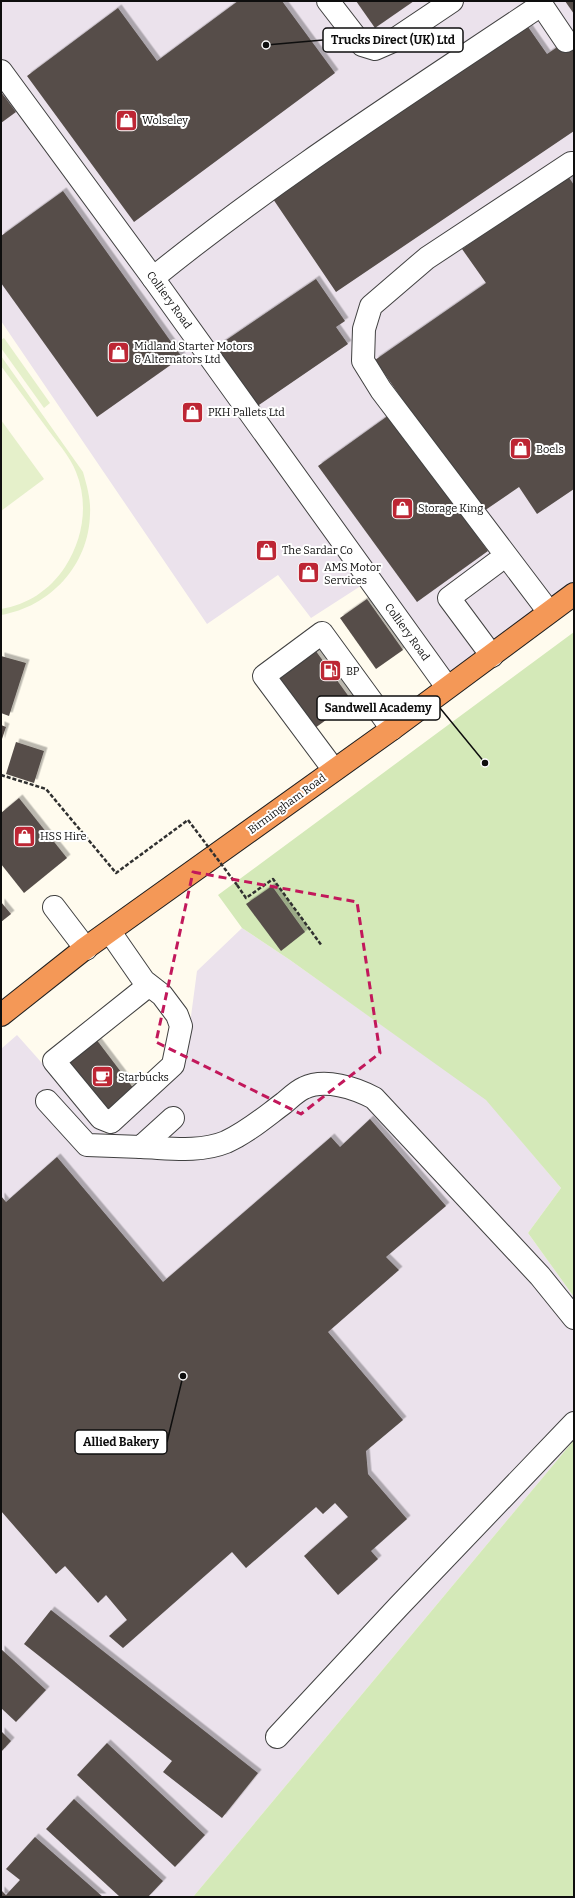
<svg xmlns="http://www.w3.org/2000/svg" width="575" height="1898" font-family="Bitter,serif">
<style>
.industrial{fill:#ebe2ec}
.green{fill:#d4e9b8}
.pitch{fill:#e5f0ca}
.building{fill:#564e4a;filter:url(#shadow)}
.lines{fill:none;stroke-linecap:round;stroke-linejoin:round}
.minor-casing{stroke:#414141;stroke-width:24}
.highway-casing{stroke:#1f1f1f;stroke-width:24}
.path{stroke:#303030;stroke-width:2.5;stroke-dasharray:4 2;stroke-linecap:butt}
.minor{stroke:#fff;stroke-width:22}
.highway{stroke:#f49857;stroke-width:22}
.path-bridge{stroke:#303030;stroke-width:2.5;stroke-dasharray:4 2;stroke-linecap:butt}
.marked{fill:none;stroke:#c2185b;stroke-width:3;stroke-dasharray:8 5;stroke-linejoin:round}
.labels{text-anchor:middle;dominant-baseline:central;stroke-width:4;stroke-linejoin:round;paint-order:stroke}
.poi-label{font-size:11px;fill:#0e0e0e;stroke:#fff;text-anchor:start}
.street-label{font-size:11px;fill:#0e0e0e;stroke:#fff}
.leader{fill:none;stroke:#0e0e0e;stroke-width:1.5}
.callout-dot{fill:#0e0e0e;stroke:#fff;stroke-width:1.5}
.callout{fill:#fff;stroke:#0e0e0e;stroke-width:1.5}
.callout-label{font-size:12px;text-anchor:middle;font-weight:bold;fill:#0e0e0e}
</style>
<defs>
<filter id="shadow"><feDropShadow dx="3.5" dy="-3.5" stdDeviation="0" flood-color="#0004"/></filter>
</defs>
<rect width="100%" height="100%" fill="#fffbee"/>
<g class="industrial">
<polygon points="1,1 574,1 574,594 447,687 370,580 311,618 278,575 207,624 1,321"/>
<polygon points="242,928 290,960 486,1099 561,1188 528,1233 574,1297 574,1440 193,1897 1,1897 1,1049 17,1035 105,1134 184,1069 197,971"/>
</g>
<g class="green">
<polygon points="574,632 574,1297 528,1233 561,1188 486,1100 290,960 242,928 218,895"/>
<polygon points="574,1440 574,1897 193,1897"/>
</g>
<g class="pitch">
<polygon points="4,338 50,403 44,408 1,348 1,340"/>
<path d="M 1,356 L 83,472 C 87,486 91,500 90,514 C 89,565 50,607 1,615 L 1,609 C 27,605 50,590 65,567 C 83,539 89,504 76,472 C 70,456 56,441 46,427 C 31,407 16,386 1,366 Z"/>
<polygon points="1,420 44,479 1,511"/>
</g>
<g class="building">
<polygon points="238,1 282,1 335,73 134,222 27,76 118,8 157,61"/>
<polygon points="356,1 414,1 375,28"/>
<polygon points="565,1 574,1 574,14"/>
<polygon points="526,24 547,54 574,36 574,131 336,292 271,196"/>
<polygon points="1,92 16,112 1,123"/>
<polygon points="568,176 574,185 574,489 537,514 519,487 481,513 375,360 486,283 462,249"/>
<polygon points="63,191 182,357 97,417 1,283 1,236"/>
<polygon points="316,279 345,321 336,327 348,344 256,407 216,347"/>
<polygon points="389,415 488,551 417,602 318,466"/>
<polygon points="367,599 403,650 376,669 340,618"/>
<polygon points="313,647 352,701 315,728 276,674"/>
<polygon points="1,656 26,663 9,716 1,713"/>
<polygon points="1,725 6,727 1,742"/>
<polygon points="16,742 44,751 34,783 6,774"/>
<polygon points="19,798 67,858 24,893 1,864 1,813"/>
<polygon points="272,886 305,932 281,951 246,904"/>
<polygon points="1,902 11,914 1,922"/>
<polygon points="96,1039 137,1093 106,1115 67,1061"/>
<polygon points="370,1119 446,1206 386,1257 399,1270 328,1332 403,1420 366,1451 368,1474 407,1519 371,1551 378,1559 338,1595 304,1556 348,1517 335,1503 323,1514 316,1507 246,1568 232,1552 123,1648 109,1636 127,1620 106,1595 98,1603 65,1566 56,1574 1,1511 1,1196 6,1202 57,1157 163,1282 331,1137 340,1147"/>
<polygon points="51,1610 258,1773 222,1818 163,1772 172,1761 24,1644"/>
<polygon points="1,1649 46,1690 16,1722 1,1708"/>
<polygon points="1,1731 11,1741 1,1752"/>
<polygon points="107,1743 205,1835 175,1867 77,1775"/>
<polygon points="74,1799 163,1881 148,1897 120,1897 46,1829"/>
<polygon points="35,1837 103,1897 1,1897 1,1890 6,1895 20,1880 6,1869"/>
</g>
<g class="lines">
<defs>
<g id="minor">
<polyline points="328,1 362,45 375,49 391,42 452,1"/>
<polyline points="539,1 566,41"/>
<polyline points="1,71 153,278 447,687"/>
<path d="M 153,278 C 276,178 410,93 541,5"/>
<polyline points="549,612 381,390 363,361 364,329 371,306 427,258 571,163 574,163"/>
<polyline points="492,656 449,598 496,563"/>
<polyline points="334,770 264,676 322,633 392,729"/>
<polyline points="54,907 86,949"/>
<polyline points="110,932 144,981 143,990 54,1061 101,1118 111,1122 173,1065 181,1026 177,1015 162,995 144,981"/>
<polyline points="47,1101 87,1145 141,1147 173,1118"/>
<path d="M 141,1147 C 169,1148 199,1153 226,1142 C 248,1132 265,1117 284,1103 C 290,1098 297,1091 304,1088 C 325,1078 355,1088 374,1098 L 540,1276 L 574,1318"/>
<polyline points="277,1737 399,1606 574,1423"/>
</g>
<polyline id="highway" points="1,1015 83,950 392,729 574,594"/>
</defs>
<use href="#minor" class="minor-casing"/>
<use href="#highway" class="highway-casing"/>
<g class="path">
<polyline points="1,775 46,789 116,873 188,820"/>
<polyline points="237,885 246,898 273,879 322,946"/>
</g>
<use href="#minor" class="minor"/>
<use href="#highway" class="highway"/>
<polyline class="path-bridge" points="188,820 237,885"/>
</g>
<path class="marked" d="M 193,872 L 357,902 L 380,1053 L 301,1114 L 156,1042 Z"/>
<defs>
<symbol id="shop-square" viewBox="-11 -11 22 22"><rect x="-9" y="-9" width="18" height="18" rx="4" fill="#bd2634" stroke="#fff"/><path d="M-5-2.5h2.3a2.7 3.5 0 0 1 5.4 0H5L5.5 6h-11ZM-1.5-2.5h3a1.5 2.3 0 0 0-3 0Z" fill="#fff"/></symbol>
<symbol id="fuel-square" viewBox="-11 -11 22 22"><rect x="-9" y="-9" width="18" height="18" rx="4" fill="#bd2634" stroke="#fff"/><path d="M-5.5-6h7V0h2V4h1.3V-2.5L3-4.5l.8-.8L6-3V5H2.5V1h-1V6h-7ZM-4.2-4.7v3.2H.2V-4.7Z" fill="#fff"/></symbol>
<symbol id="cafe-square" viewBox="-11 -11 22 22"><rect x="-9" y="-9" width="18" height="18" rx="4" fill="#bd2634" stroke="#fff"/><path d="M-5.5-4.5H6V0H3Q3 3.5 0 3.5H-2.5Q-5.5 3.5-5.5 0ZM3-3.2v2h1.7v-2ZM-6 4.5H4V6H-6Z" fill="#fff"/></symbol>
</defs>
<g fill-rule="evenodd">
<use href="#shop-square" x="114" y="108" width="25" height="25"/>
<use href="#shop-square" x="106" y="340" width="25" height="25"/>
<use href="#shop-square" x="180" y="400" width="25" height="25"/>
<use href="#shop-square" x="508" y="436" width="25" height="25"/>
<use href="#shop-square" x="390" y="496" width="25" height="25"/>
<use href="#shop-square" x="254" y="538" width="25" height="25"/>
<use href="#shop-square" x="296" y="560" width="25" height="25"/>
<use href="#fuel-square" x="318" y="658" width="25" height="25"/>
<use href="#shop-square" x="12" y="824" width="25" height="25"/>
<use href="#cafe-square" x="90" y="1064" width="25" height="25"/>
</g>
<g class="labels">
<g class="poi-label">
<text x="142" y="120">Wolseley</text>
<text x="134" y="346">Midland Starter Motors<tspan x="134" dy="13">&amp; Alternators Ltd</tspan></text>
<text x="208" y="412">PKH Pallets Ltd</text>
<text x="536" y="449">Boels</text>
<text x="418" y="508">Storage King</text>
<text x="282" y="550">The Sardar Co</text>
<text x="324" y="567">AMS Motor<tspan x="324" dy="13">Services</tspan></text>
<text x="346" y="671">BP</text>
<text x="40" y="836">HSS Hire</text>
<text x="118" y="1077">Starbucks</text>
</g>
<g class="street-label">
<text transform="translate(169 300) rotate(54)">Colliery Road</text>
<text transform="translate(407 632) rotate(54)">Colliery Road</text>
<text transform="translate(287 804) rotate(-36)">Birmingham Road</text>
</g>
</g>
<path class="leader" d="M266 45L323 40M485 763L440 708M183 1376L167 1442"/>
<g class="callout-dot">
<circle cx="266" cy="45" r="4"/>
<circle cx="485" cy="763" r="4"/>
<circle cx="183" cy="1376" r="4"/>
</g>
<g class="callout">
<rect x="323" y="28" width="140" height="24" rx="4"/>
<rect x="317" y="696" width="123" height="24" rx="4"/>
<rect x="75" y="1430" width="92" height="24" rx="4"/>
</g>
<g class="callout-label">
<text x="393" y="44">Trucks Direct (UK) Ltd</text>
<text x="378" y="712">Sandwell Academy</text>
<text x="121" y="1446">Allied Bakery</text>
</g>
<rect width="575" height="1898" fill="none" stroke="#0e0e0e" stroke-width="4"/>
</svg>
